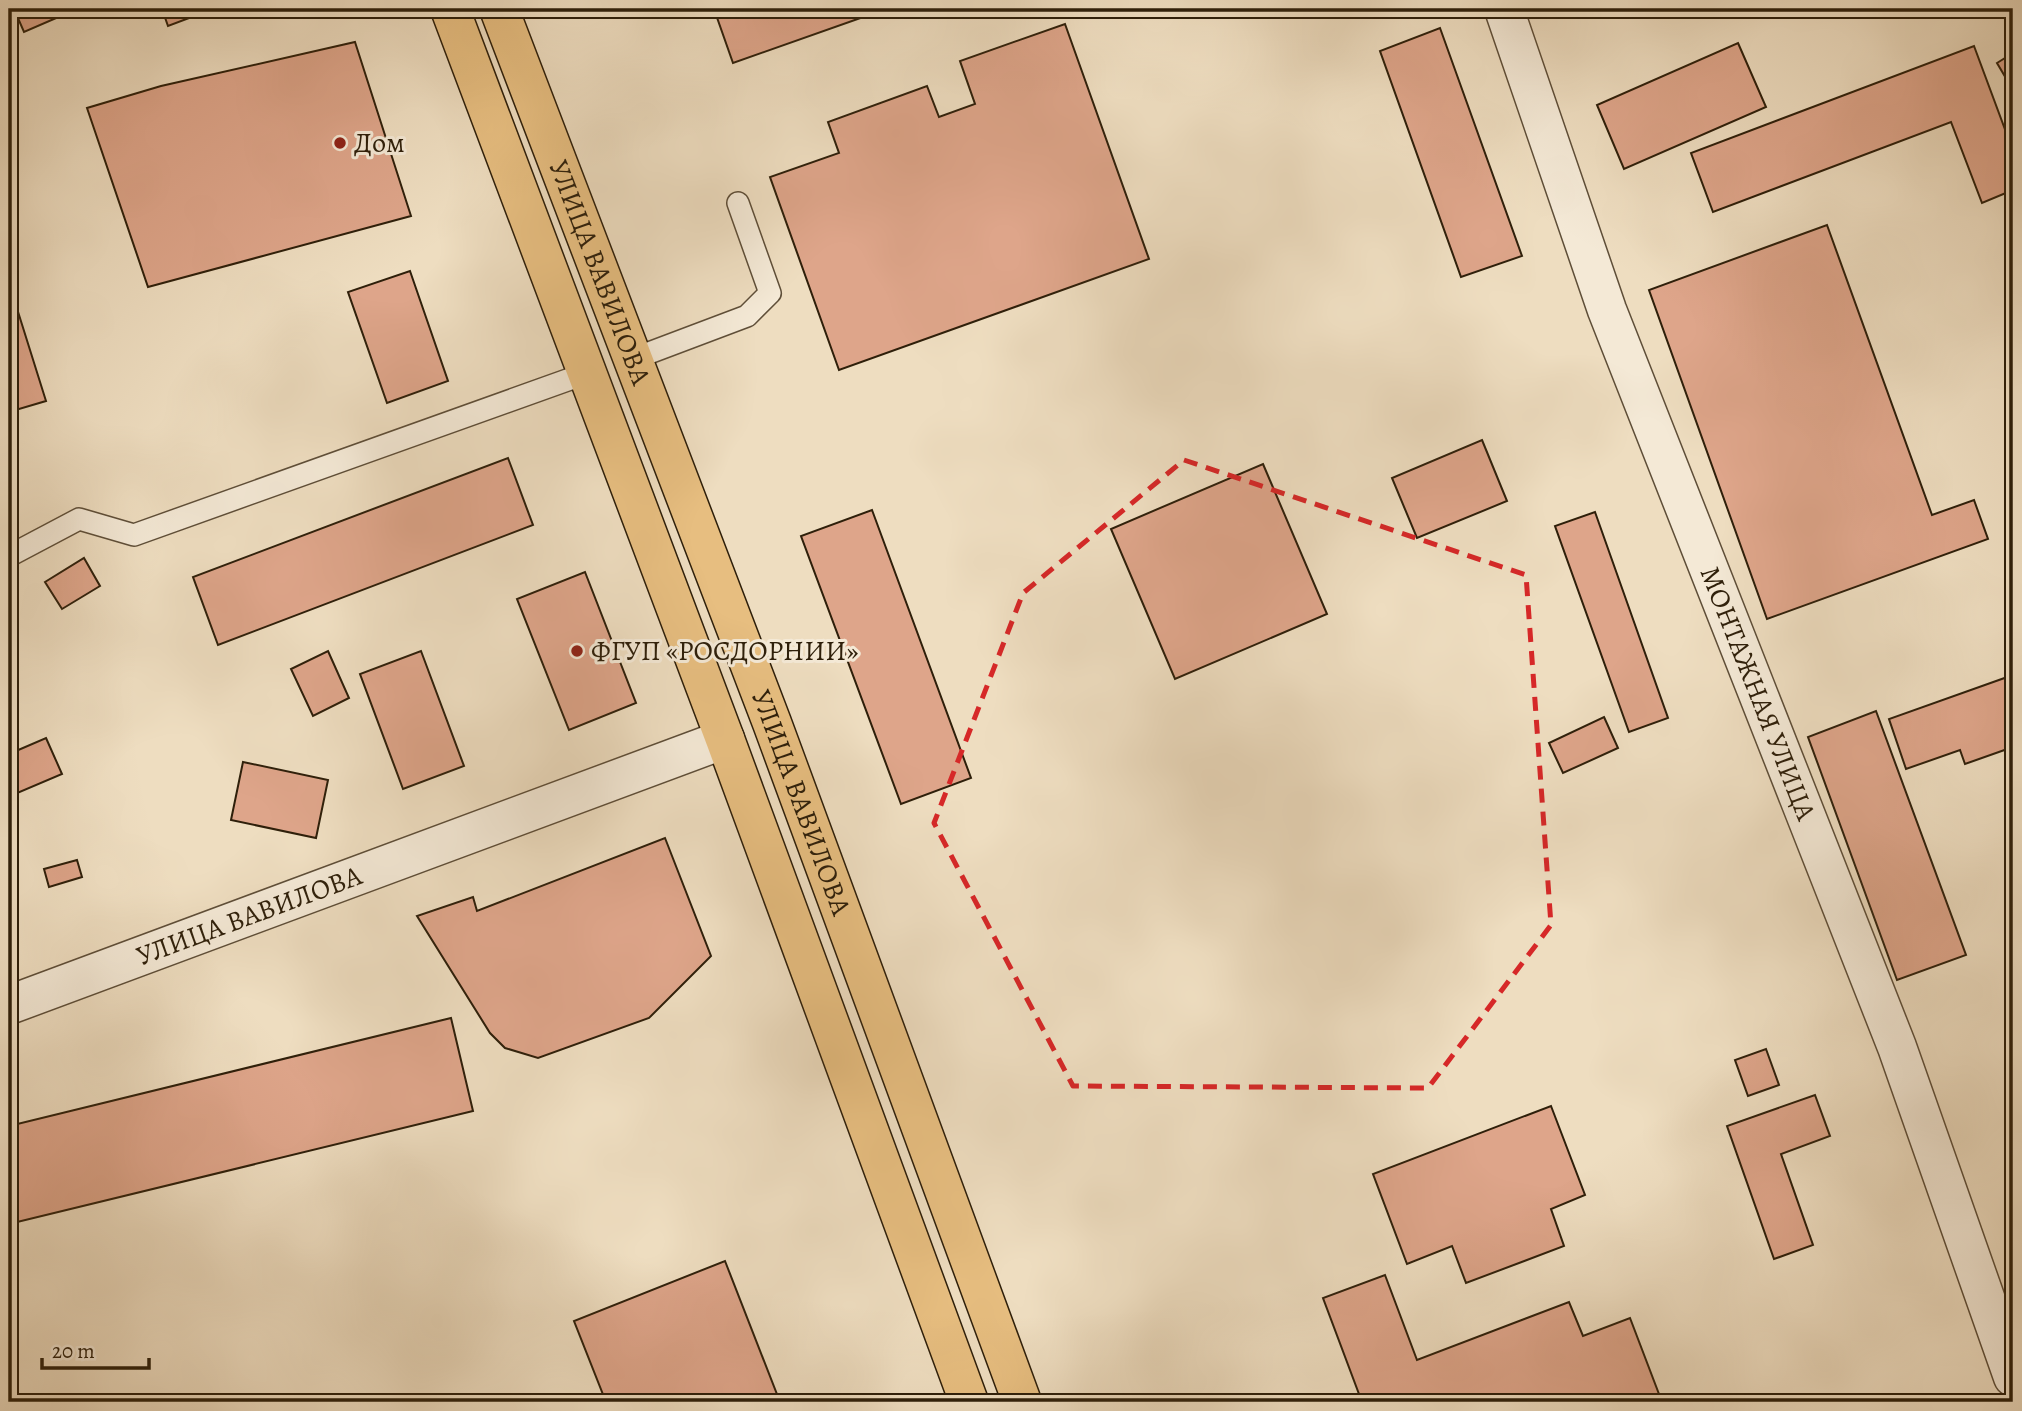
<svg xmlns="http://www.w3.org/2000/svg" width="2022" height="1411" font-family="Alegreya,serif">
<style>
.building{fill:#dea58a;stroke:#2e1f0a;stroke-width:2}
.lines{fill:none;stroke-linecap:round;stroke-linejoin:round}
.lane-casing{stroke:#5e4e38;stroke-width:24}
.street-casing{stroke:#5e4e38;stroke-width:41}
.primary-casing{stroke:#2e1f0a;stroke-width:41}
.lane{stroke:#f4e9d6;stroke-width:21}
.street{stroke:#f4e9d6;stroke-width:38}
.primary{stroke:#e7be80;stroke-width:38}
.marked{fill:none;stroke:#d62828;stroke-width:5;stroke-dasharray:14 9;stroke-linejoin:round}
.poi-dot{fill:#8f2418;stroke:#f4e9d6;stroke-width:2.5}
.labels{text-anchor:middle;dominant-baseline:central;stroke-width:6;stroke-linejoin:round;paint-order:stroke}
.poi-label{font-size:28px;fill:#2e1f0a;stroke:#f4e9d6;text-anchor:start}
.street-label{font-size:28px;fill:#2e1f0a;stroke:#f4e9d6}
</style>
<rect width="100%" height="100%" fill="#eeddc0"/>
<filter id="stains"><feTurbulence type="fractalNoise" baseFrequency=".00286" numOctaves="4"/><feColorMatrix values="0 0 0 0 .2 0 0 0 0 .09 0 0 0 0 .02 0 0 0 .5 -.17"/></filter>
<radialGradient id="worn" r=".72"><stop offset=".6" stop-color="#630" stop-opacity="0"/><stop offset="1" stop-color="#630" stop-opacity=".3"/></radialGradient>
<g class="building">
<polygon points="14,9 77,9 24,32"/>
<polygon points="162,9 213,9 168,26"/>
<polygon points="714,9 886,9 733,63"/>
<polygon points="1065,24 1149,259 839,370 770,177 839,153 828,122 927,86 939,117 975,104 960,61"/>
<polygon points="1440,28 1522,256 1461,277 1380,51"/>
<polygon points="355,42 411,216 148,287 87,108 161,86"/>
<polygon points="1738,43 1766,107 1624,169 1597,105"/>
<polygon points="1974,46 2013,151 2013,190 1982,203 1951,122 1713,212 1691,153"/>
<polygon points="2013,53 2013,90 1997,63"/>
<polygon points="1827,225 1932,515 1974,500 1988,539 1767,619 1649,290"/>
<polygon points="410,271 448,381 387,403 348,292"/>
<polygon points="9,283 46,401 9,412"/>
<polygon points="1482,440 1507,501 1417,538 1392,478"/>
<polygon points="508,458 533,525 218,645 193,577"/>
<polygon points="1263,464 1327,614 1175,679 1111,529"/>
<polygon points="872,510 971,778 901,804 801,536"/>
<polygon points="1595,512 1668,718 1629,732 1555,526"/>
<polygon points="84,558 100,586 62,609 45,582"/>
<polygon points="585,572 636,703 569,730 517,599"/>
<polygon points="328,651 349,698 313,716 291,669"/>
<polygon points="421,651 464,766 403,789 360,674"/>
<polygon points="2013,675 2013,747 1965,764 1960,750 1906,769 1889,719"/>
<polygon points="1876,711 1966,955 1897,980 1808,737"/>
<polygon points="1604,717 1618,748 1563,773 1549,743"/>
<polygon points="46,738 62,774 15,794 9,780 9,754"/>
<polygon points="243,762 328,780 316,838 231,820"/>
<polygon points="665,838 711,956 649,1018 538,1058 505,1048 490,1033 417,916 473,897 477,911"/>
<polygon points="77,860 82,877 49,887 44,869"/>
<polygon points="451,1018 473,1111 9,1224 9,1126"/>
<polygon points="1766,1049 1779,1085 1748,1096 1735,1060"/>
<polygon points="1815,1095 1830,1136 1781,1154 1813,1245 1774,1259 1727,1126"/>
<polygon points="1551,1106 1585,1195 1551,1209 1564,1246 1466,1283 1452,1246 1407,1264 1373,1174"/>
<polygon points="725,1261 780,1402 606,1402 574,1321"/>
<polygon points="1385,1275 1417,1360 1569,1302 1583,1336 1630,1318 1662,1402 1362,1402 1323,1298"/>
</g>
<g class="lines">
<defs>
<g id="lane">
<polyline points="633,359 747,316 770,293 738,203"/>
<polyline points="9,556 79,519 134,535 587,373"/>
</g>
<g id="street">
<path id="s1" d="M 1504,9 L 1607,310 L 1897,1047 L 2013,1377"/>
<path id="s2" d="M 9,1005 L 725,739"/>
</g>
<g id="primary">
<polyline points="450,9 725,739 969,1402"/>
<path id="s3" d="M 499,9 L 772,723 L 1022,1402"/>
</g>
</defs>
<use href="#lane" class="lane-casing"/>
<use href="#street" class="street-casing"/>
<use href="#primary" class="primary-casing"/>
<use href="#lane" class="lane"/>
<use href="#street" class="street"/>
<use href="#primary" class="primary"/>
</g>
<path class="marked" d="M 1184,460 L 1526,575 L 1551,925 L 1428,1088 L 1073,1086 L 934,823 L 1023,593 Z"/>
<g class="poi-dot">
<circle cx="340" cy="143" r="7"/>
<circle cx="577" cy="651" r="7"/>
</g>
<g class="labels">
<g class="poi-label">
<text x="354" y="143">Дом</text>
<text x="591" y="651">ФГУП «РОСДОРНИИ»</text>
</g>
<g class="street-label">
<text stroke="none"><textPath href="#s3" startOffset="282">УЛИЦА ВАВИЛОВА</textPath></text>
<text stroke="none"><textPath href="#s1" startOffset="730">МОНТАЖНАЯ УЛИЦА</textPath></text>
<text stroke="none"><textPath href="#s3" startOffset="849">УЛИЦА ВАВИЛОВА</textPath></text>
<text stroke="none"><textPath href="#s2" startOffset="256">УЛИЦА ВАВИЛОВА</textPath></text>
</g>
</g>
<rect width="2022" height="1411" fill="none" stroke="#eeddc0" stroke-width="35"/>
<rect x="10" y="10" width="2001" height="1390" fill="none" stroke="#2e1f0a" stroke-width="3.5"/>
<rect x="18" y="18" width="1987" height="1376" fill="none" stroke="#2e1f0a" stroke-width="2"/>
<path d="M42 1358v10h107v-10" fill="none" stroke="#2e1f0a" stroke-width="3.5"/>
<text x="52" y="1358" font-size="21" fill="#2e1f0a" stroke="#f4e9d6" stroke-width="5" paint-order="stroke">20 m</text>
<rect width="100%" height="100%" filter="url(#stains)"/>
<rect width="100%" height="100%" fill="url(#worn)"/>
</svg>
